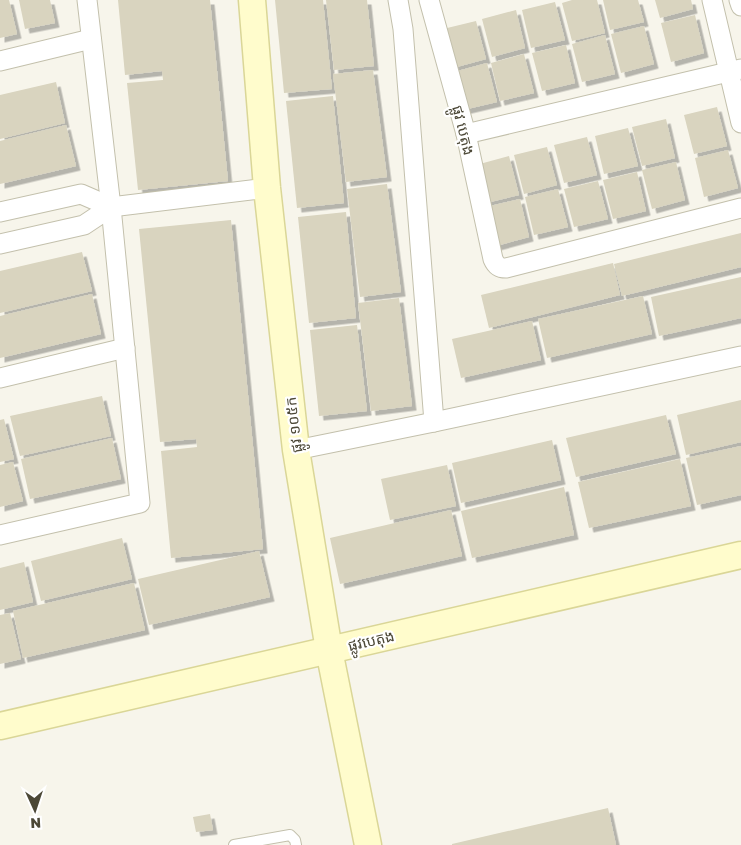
<svg xmlns="http://www.w3.org/2000/svg" width="741" height="845" font-family="'Golos Text','Noto Sans Khmer',sans-serif">
<style>
.building{fill:#d9d4bf;filter:url(#shadow)}
.lines{fill:none;stroke-linecap:round;stroke-linejoin:round}
.lane-casing{stroke:#c3c0ac;stroke-width:12}
.street-casing{stroke:#c3c0ac;stroke-width:21}
.secondary-casing{stroke:#dad697;stroke-width:29}
.lane{stroke:#fff;stroke-width:10}
.street{stroke:#fff;stroke-width:19}
.secondary{stroke:#fffccc;stroke-width:26}
.labels{text-anchor:middle;dominant-baseline:central;stroke-width:4.5;stroke-linejoin:round;paint-order:stroke}
.street-label{font-size:15px;fill:#4c4837;stroke:#fff}
</style>
<defs>
<filter id="shadow"><feDropShadow dx="4.5" dy="4.5" stdDeviation="0" flood-color="#0004"/></filter>
</defs>
<rect width="100%" height="100%" fill="#f7f5eb"/>
<g class="building">
<polygon points="0,0 9,0 17,34 0,38"/>
<polygon points="19,0 50,0 55,23 25,29"/>
<polygon points="118,0 210,0 228,181 138,190 127,83 163,80 162,71 125,75"/>
<polygon points="275,0 323,0 332,89 284,93"/>
<polygon points="326,0 367,0 374,66 334,70"/>
<polygon points="572,0 597,0 605,33 572,41 562,3"/>
<polygon points="603,0 638,0 644,22 610,30"/>
<polygon points="655,0 691,0 693,9 660,18"/>
<polygon points="555,2 565,40 531,48 522,10"/>
<polygon points="516,10 525,48 492,57 482,19"/>
<polygon points="695,15 704,53 671,62 661,23"/>
<polygon points="476,21 486,59 453,68 443,29"/>
<polygon points="644,26 654,64 621,73 611,34"/>
<polygon points="605,35 615,74 582,82 572,44"/>
<polygon points="566,45 575,83 542,91 532,53"/>
<polygon points="524,54 534,93 500,101 491,63"/>
<polygon points="487,63 497,102 463,110 454,72"/>
<polygon points="373,70 387,177 346,182 333,74"/>
<polygon points="56,82 65,123 0,139 0,95"/>
<polygon points="333,96 344,203 297,208 286,101"/>
<polygon points="717,107 727,146 694,154 684,115"/>
<polygon points="666,119 675,158 642,166 632,127"/>
<polygon points="66,125 76,166 0,184 0,141"/>
<polygon points="628,128 638,166 604,174 595,136"/>
<polygon points="587,137 597,175 564,183 554,145"/>
<polygon points="547,147 557,185 524,194 514,155"/>
<polygon points="728,150 738,188 704,197 695,158"/>
<polygon points="509,156 519,195 486,203 476,165"/>
<polygon points="676,162 685,200 652,209 642,170"/>
<polygon points="637,172 646,211 613,219 603,180"/>
<polygon points="598,181 608,219 574,227 564,189"/>
<polygon points="387,184 401,292 360,297 347,189"/>
<polygon points="558,189 568,227 534,235 525,197"/>
<polygon points="520,199 529,237 496,246 486,207"/>
<polygon points="346,212 356,318 309,323 298,217"/>
<polygon points="231,220 263,549 171,558 161,451 197,447 196,439 160,442 139,229"/>
<polygon points="741,233 741,267 622,296 614,264"/>
<polygon points="82,252 92,291 0,313 0,271"/>
<polygon points="613,263 620,295 489,328 481,295"/>
<polygon points="741,277 741,318 659,336 651,297"/>
<polygon points="92,294 101,334 0,358 0,316"/>
<polygon points="643,296 652,334 547,358 538,319"/>
<polygon points="399,298 412,406 371,411 358,303"/>
<polygon points="532,321 541,360 461,378 452,339"/>
<polygon points="357,325 367,411 319,416 310,330"/>
<polygon points="102,396 111,436 20,456 10,416"/>
<polygon points="741,400 741,442 686,455 677,415"/>
<polygon points="666,415 676,454 576,477 566,438"/>
<polygon points="4,419 14,459 0,462 0,420"/>
<polygon points="112,438 121,479 30,499 21,459"/>
<polygon points="552,440 561,480 461,503 452,463"/>
<polygon points="741,446 741,495 697,505 686,458"/>
<polygon points="680,459 691,506 589,528 578,482"/>
<polygon points="13,462 23,501 0,507 0,465"/>
<polygon points="447,465 456,506 390,520 381,479"/>
<polygon points="564,487 574,535 472,558 461,511"/>
<polygon points="451,510 462,556 340,584 330,538"/>
<polygon points="122,538 132,579 41,601 31,561"/>
<polygon points="259,551 270,597 149,625 138,579"/>
<polygon points="24,562 33,602 0,610 0,568"/>
<polygon points="134,583 145,630 23,658 13,611"/>
<polygon points="10,613 21,659 0,664 0,615"/>
<polygon points="608,808 616,845 452,845 452,844"/>
<polygon points="210,814 213,830 196,832 193,817"/>
</g>
<g class="lines">
<defs>
<polyline id="lane" points="234,845 290,835 295,840 296,845"/>
<g id="street">
<polyline points="398,0 403,29 434,422 741,356"/>
<path d="M 429,0 L 466,134 L 493,259 C 496,266 499,268 506,268 L 741,208"/>
<polyline points="712,0 741,123"/>
<polyline points="739,0 741,6"/>
<polyline points="0,61 91,39"/>
<polyline points="466,134 741,69"/>
<polyline points="0,212 81,194 111,207"/>
<polyline points="0,244 84,225 111,207 267,188"/>
<polyline points="0,378 125,348"/>
<polyline points="296,450 434,422"/>
<polyline points="0,535 140,503 111,207 87,0"/>
</g>
<g id="secondary">
<polyline points="252,0 267,188 296,450 329,650 368,845"/>
<polyline points="0,726 741,555"/>
</g>
</defs>
<use href="#lane" class="lane-casing"/>
<use href="#street" class="street-casing"/>
<use href="#secondary" class="secondary-casing"/>
<use href="#lane" class="lane"/>
<use href="#street" class="street"/>
<use href="#secondary" class="secondary"/>
</g>
<g class="labels">
<g class="street-label">
<text transform="translate(464 130) rotate(76)">ផ្លូវ បេតុង</text>
<text transform="translate(293 425) rotate(-97)">ផ្លូវ ១០៥ក</text>
<text transform="translate(371 640) rotate(-13)">ផ្លូវបេតុង</text>
</g>
</g>
<g transform="translate(35 810) rotate(177)" stroke="#ffffff" stroke-width="4" paint-order="stroke">
<path d="M0-4L9 19L0 12L-9 19Z" fill="#4c4837"/>
<text y="-8" font-size="14" font-weight="bold" text-anchor="middle" fill="#4c4837">N</text>
</g>
</svg>
